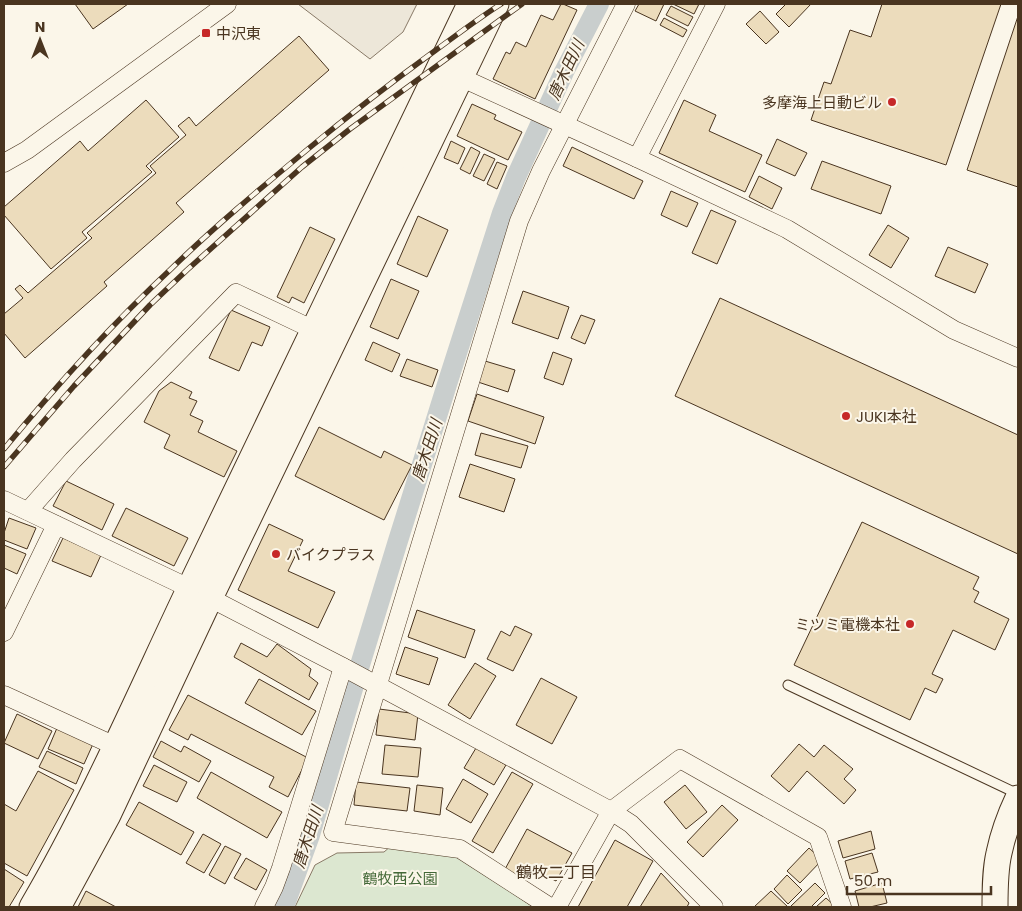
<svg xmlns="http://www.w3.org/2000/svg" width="1022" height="911" font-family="Poppins,'Noto Sans JP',sans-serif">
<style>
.green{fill:#dce7d0;stroke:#887966}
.parking{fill:#ede7d9;stroke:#887966}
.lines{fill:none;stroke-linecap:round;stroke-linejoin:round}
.canal{stroke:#c9cecd;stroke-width:20}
.building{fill:#ecdcbc;stroke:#4a3520}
.lane-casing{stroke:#4a3520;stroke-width:11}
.street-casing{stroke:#4a3520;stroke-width:19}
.secondary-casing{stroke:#4a3520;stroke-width:27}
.lane{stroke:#fbf6e9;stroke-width:9}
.street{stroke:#fbf6e9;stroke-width:18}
.secondary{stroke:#fbf6e9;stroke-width:25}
.rail-casing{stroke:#4a3520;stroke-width:5.5}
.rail{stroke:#fbf6e9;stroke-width:4;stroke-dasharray:11;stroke-linecap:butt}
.poi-dot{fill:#c62828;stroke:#fbf6e9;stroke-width:2}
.labels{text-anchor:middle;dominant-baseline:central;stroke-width:4;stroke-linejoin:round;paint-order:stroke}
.poi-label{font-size:15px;fill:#4a3520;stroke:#fbf6e9;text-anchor:start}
.park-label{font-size:15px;fill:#436837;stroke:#fbf6e9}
.water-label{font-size:16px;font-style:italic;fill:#4a3520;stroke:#fbf6e9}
.neighbourhood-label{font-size:16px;fill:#4a3520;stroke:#fbf6e9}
</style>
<rect width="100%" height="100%" fill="#fbf6e9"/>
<polygon class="green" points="391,846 458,856 533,907 295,907 315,865 337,853 384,852"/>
<polygon class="parking" points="298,4 417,4 403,32 370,59"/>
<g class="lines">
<polyline class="canal" points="284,907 310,835 360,665 397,544 449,378 502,213 516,177 564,72 599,4"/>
</g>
<g class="building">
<polygon points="75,4 128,4 93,29"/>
<polygon points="561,4 563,4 577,10 535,99 493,79 506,52 510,54 516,42 526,47 541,15 553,20"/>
<polygon points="639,4 664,4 656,21 635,11"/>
<polygon points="673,4 699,4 694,14"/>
<polygon points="786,4 811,4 789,27 776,14"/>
<polygon points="882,4 1001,4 946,165 811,120 824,82 831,84 850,30 871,37"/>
<polygon points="671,6 693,17 688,26 666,15"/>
<polygon points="760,11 779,32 766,44 746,24"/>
<polygon points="1018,16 1018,187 967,170"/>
<polygon points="664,18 687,30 683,37 660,25"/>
<polygon points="299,36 329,70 176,203 184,212 104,282 107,286 25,358 4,333 4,314 23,298 15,289 20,285 28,293 92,238 87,233 156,173 150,166 186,135 178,126 189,117 196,126"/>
<polygon points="146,100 179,137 146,166 152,172 82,232 87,238 51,269 4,215 4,207 80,141 88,151"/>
<polygon points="684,100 716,115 709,131 762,155 745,192 659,153"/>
<polygon points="472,104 496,115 494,119 522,132 508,160 457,136"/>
<polygon points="777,139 807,153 795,176 766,163"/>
<polygon points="451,141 465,148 458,164 444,158"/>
<polygon points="471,147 480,152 470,174 460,169"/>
<polygon points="572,147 643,181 634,199 563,166"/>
<polygon points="484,154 495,159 484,181 473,176"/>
<polygon points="822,161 891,186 881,214 811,189"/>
<polygon points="497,162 507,166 497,189 487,184"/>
<polygon points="759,176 782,188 772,209 749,197"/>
<polygon points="671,191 698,203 687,227 661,215"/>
<polygon points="711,210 736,221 717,264 692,253"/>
<polygon points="418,216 448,230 427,277 397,264"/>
<polygon points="888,225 909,238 891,268 869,255"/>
<polygon points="310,227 335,239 304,303 292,297 289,303 277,297"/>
<polygon points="948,247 988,264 975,293 935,276"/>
<polygon points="391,279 419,291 398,339 370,327"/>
<polygon points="523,291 569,307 558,339 512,323"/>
<polygon points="720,298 1018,435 1018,554 675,396"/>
<polygon points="231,310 270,327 262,346 252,342 239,371 209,358"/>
<polygon points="581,315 595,320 585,344 571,338"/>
<polygon points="373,342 400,354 392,372 365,360"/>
<polygon points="553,352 572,359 563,385 544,378"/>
<polygon points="407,359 438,370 432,387 400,376"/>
<polygon points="485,361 515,370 508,392 478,382"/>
<polygon points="171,382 192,392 189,398 197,401 190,415 203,421 198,432 237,451 224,477 164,448 170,435 144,422 159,391"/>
<polygon points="477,394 544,417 535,444 468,421"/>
<polygon points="319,427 381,458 384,451 412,465 384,520 295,476"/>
<polygon points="481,433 528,446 521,468 475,455"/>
<polygon points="470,464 515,479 504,512 459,497"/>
<polygon points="66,481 114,504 102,530 53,506"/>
<polygon points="126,508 188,538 174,566 112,536"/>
<polygon points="9,518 36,528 27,549 4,540 4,533"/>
<polygon points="862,522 979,577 973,589 979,592 974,602 1009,619 995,650 953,630 932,674 943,679 936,693 925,688 910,720 794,665"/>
<polygon points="269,524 303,540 288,571 335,592 318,628 238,590"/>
<polygon points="63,538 101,555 91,577 52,561"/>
<polygon points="4,545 26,554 17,574 4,568"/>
<polygon points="417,610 475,630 465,658 408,637"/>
<polygon points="515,626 532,634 513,671 487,659 501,631 510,636"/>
<polygon points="241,643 267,657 277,644 311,669 309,676 318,683 309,700 234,657"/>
<polygon points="405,647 438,658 429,685 396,674"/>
<polygon points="475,663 496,676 470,719 448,705"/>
<polygon points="541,678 577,697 552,744 516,725"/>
<polygon points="259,679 316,711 302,735 245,703"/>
<polygon points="188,695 308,758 288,797 269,787 274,777 191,734 188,740 169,730"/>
<polygon points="379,709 418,714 415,740 376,735"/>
<polygon points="17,714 52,731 38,759 4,743"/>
<polygon points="57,728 93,744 84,764 48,749"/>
<polygon points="161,741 181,752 184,746 211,761 199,782 153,757"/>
<polygon points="799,744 814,757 824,745 853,769 844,779 856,790 844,804 807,771 789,792 771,776"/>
<polygon points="385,745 421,748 418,777 382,774"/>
<polygon points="476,748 506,765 494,785 464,768"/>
<polygon points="47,751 83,768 76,784 39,767"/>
<polygon points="154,765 187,782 177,802 143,786"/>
<polygon points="38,771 74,790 27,876 4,863 4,804 16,811"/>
<polygon points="211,772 282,812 267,838 197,798"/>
<polygon points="512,772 533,784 493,853 472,841"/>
<polygon points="463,779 488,794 471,823 446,809"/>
<polygon points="356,782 410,788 407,811 354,805"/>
<polygon points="417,785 443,788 440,815 414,811"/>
<polygon points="685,785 707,812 686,829 664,802"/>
<polygon points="139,802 194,832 181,855 126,825"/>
<polygon points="722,805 738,820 703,857 687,842"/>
<polygon points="527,829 572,853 556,881 529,867 521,881 504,871"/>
<polygon points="871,831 875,849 843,858 838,841"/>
<polygon points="203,834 221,844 204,873 186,863"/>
<polygon points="615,840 653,861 627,907 578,907"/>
<polygon points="225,846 241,854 225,884 209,875"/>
<polygon points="809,848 822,860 800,883 787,871"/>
<polygon points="872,853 878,872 850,879 845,861"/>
<polygon points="246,858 267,870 256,890 234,878"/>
<polygon points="4,869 24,882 9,907 4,907"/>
<polygon points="661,873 689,903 687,907 640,907"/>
<polygon points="787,875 802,890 788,904 774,889"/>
<polygon points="815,883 825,893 811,907 792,907 791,906"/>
<polygon points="882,883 887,903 870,907 859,907 855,891"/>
<polygon points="86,891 116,907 78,907"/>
<polygon points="771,891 788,907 754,907"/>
<polygon points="826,898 836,907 816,907"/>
</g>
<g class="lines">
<defs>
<polyline id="lane" points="788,685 1018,794"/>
<g id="street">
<polyline points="460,77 637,158 787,229 954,330 1018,358"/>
<polyline points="637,158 716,4"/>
<polyline points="4,163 27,150 227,4"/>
<polyline points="4,500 210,598 343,667 611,811 631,824 714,907"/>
<polyline points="28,511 73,460 236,293 314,330"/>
<polyline points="4,632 56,525"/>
<polyline points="4,695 115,746"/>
<polyline points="264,907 274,887 281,868 343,667"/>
<polyline points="550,907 460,849 333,832 519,221 541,171 626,4"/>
<polyline points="557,907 611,811 680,759 818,837 842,907"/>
</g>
<g id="secondary">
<path d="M 32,907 C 94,801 142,688 195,577 C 287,386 378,195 470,4"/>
<polyline points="58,907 108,815 210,598 496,4"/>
<path d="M 995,907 C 995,889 995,870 999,853 C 1003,834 1010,815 1018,798"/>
</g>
</defs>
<use href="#lane" class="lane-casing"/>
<use href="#street" class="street-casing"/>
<use href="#secondary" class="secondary-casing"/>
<use href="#lane" class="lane"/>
<use href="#street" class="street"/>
<use href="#secondary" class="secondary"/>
<defs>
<g id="rail">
<path d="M 4,449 C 56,386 111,325 171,269 C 214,227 261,188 308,149 C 349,115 392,82 436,50 C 458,34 479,18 501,4"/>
<polyline points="4,467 74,386 150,305 187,270 302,167 350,129 522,4"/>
</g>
</defs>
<use href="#rail" class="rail-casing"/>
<use href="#rail" class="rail"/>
</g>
<g class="poi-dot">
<rect x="201" y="28" width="10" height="10" rx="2.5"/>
<circle cx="892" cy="102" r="5"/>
<circle cx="846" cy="416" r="5"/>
<circle cx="276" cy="554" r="5"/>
<circle cx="910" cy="624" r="5"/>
</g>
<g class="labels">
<g class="poi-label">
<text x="216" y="33">中沢東</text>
<text x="882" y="102" text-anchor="end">多摩海上日動ビル</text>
<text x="856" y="416">JUKI本社</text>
<text x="286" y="554">バイクプラス</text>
<text x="900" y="624" text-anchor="end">ミツミ電機本社</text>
</g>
<g class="park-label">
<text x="400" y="878">鶴牧西公園</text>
</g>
<g class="water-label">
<text transform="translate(566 70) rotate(-65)">唐木田川</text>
<text transform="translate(427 450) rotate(-72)">唐木田川</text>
<text transform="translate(308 837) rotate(-72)">唐木田川</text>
</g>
<g class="neighbourhood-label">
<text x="556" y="872">鶴牧二丁目</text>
</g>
</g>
<rect width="1022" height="911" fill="none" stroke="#4a3520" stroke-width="10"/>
<g transform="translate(40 40)" stroke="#fbf6e9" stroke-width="4" paint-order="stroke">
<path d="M0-4L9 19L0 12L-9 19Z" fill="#4a3520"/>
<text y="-8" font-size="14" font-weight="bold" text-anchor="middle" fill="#4a3520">N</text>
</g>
<path d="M847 886v8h144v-8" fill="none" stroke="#4a3520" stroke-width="2.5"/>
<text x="854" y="886" font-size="15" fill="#4a3520" stroke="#fbf6e9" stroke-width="4" paint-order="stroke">50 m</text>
</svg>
